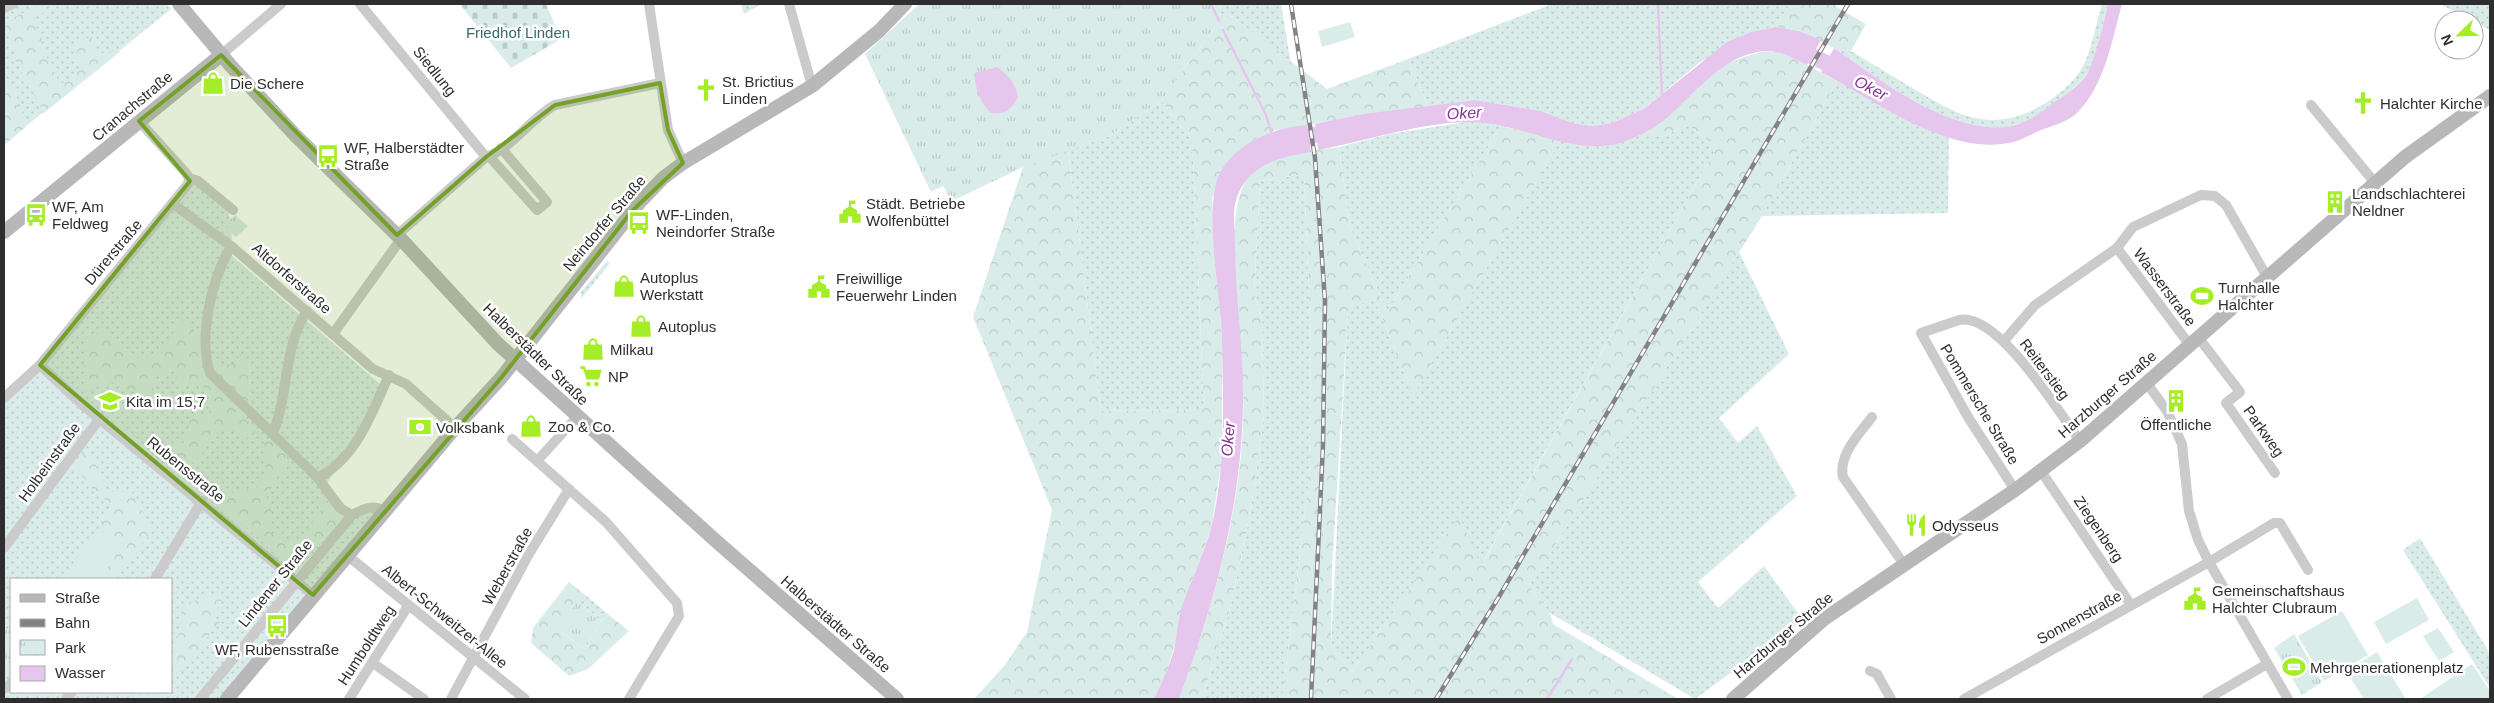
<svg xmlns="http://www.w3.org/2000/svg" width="2494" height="703" font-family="Helvetica,sans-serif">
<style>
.grass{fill:url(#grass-dots);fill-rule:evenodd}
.forest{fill:url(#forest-crowns)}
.cemetery{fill:url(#cemetery-stones)}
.park{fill:url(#park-tufts)}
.garden{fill:#daecea}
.water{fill:#e6c6ed}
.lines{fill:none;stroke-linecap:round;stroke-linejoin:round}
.stream{stroke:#e6c6ed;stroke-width:2.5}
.river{stroke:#e6c6ed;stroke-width:16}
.street{stroke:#cbcbcb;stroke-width:10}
.secondary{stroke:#b8b8b8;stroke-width:14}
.rail-casing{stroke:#838383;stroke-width:4.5}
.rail{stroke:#fff;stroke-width:2.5;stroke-dasharray:8;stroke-linecap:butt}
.marked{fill:#75a12a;fill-opacity:0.2;stroke:#75a12a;stroke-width:4;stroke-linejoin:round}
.labels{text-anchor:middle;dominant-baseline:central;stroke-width:5;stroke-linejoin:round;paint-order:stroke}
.park-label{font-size:15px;fill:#396b6a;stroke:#fff}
.street-label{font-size:15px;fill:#2e2e2e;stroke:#fff}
.poi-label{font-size:15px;fill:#2e2e2e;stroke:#fff;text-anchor:start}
.water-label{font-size:16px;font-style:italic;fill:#843893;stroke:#fff}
</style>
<defs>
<pattern id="grass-dots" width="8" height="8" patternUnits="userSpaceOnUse" patternTransform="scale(1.25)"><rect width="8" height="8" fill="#daecea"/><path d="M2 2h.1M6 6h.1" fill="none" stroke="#bbcbc9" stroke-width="1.8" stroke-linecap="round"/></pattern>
<pattern id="forest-crowns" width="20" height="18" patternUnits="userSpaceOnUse" patternTransform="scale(1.25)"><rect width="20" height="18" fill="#daecea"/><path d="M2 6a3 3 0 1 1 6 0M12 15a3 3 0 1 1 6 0" fill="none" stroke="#bbcbc9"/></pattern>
<pattern id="cemetery-stones" width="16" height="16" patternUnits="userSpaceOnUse" patternTransform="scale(1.25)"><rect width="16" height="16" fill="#daecea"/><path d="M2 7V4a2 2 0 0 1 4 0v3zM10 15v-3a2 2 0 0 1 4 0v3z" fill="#bbcbc9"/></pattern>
<pattern id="park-tufts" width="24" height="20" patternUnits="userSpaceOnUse" patternTransform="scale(1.25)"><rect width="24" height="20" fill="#daecea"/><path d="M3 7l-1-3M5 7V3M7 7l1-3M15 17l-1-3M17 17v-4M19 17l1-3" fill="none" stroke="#bbcbc9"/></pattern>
</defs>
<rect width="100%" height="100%" fill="#fff"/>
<g class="grass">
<polygon points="4,4 167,4 171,9 4,144"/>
<polygon points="741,4 762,4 744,14"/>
<polygon points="1219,4 1281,4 1291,64 1232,16 1221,19"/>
<polygon points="1552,4 1790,4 1776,27 1751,32 1699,63 1645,108 1612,123 1592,126 1572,123 1541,111 1475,100 1428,106 1408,59"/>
<path d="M 2102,4 L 2108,4 C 2104,19 2096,62 2088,73 C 2078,86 2064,96 2051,106 C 2038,115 2022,125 2007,127 C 1948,133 1880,80 1834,48 L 1851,51 C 1872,64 1894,77 1916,90 C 1959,116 1990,133 2039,107 C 2056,97 2074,83 2083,66 C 2092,50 2096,22 2102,4 Z"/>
<polygon points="2440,4 2490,4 2490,30"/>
<polygon points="1837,81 1916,124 1949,138 1948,213 1762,216"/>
<polygon points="1161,101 1192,139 1204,410 1101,411 1068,150 1109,136"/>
<polygon points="1465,122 1485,122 1501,126 1387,312 1350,227 1339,147 1390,134"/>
<path d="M 1688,125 L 1717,147 L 1480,567 L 1459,517 L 1353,671 L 1331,648 L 1348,307 L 1375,299 L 1413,395 L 1560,140 C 1595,147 1614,145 1647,131 L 1661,137 Z"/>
<polygon points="1304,174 1311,342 1309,480 1282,699 1202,699 1229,612 1251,510 1264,415 1262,318 1254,295 1260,181"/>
<path d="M 186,182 C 200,186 225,200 229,215 C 232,223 231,232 232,240 L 223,248 L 380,384 L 380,390 L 343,460 L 327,483 L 352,514 L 384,511 L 227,699 L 4,699 L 4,391 L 40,359 ZM 11,579 L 171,579 L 171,692 L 11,692 Z"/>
<polygon points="1739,252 1789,354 1719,418 1738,443 1757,426 1797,496 1698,582 1718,608 1764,566 1803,620 1695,699 1550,613 1529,586"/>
<polygon points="607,261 610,263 581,299 581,292"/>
<polygon points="2420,538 2490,654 2490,688 2403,550"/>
<polygon points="583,593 609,615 601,621 577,600"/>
</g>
<g class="forest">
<polygon points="43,4 46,11 32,18 43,41 40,43 60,84 74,77 79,66 71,47 91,36 99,53 121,51 44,113 13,56 17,54 6,31 4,32 4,22"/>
<polygon points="1790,4 1836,4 1835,6 1866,24 1851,51 1834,48 1800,31 1776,27"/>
<polygon points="1232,16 1327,89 1408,59 1428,106 1276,130 1254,140 1234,156 1212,198 1222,341 1222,458 1212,524 1165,677 1154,699 974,699 1005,665 1027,632 1052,510 973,317 1023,167 1068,150 1101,411 1204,410 1192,139 1161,101 1221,19"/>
<path d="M 1765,51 L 1785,53 L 1837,81 L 1762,216 L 1529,586 L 1550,613 L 1553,624 L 1678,699 L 1282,699 L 1309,480 L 1311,342 L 1304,174 L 1260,181 L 1254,295 L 1262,318 L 1264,415 L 1251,510 L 1229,612 L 1202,699 L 1179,699 C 1214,604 1247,492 1243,390 C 1242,342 1220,214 1248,178 C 1267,152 1310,152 1339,147 L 1350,227 L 1387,312 L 1501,126 L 1560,140 L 1413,396 L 1375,299 L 1348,308 L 1332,569 L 1331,648 L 1353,671 L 1459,516 L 1481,566 L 1717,147 L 1688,125 L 1661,137 L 1647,131 C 1674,113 1695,87 1721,68 C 1734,59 1750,55 1765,51 Z"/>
<polygon points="4,72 20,104 26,127 4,145"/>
<polygon points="180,320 193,329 217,366 233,364 242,353 250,363 249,391 252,401 245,418 256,434 244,439 240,433 220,426 201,455 184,471 173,465 165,449 185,442 192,415 209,413 212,398 202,385 182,385 172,370 154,377 152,404 137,413 135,392 111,382 86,391 84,360 87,337 107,330 122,346 138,358 162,353"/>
<polygon points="270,438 287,455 287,469 275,480 267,497 272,513 272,534 297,543 322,510 318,490 343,518 298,565 286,564 243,524 216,505 228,493 256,489 266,470 262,445"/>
<polygon points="88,448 108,492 131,491 153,530 116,579 100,579 123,544 99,529 114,506 95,492 73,465"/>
<polygon points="569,582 583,593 561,632 585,649 601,621 609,615 629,631 588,669 569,676 531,643 533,628"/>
<polygon points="214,595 223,598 213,616 220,622 171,682 171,663 187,603"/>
<polygon points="139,692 163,692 157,699 132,699"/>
</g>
<polygon class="cemetery" points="463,4 546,4 561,39 511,68 461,6"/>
<g class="park">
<polygon points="919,4 1219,4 1221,19 1161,101 1109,136 1023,167 952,201 943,186 931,192 865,54"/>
<polygon points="235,215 248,226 236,237 226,229 229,225 227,223"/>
<polygon points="577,600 601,621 585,649 561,632"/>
<polygon points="11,625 11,670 4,677 4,632"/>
<polygon points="2294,634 2322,682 2302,695 2274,648"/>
</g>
<g class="garden">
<polygon points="1350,22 1355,37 1322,47 1318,31"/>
<polygon points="99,529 122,546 100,579 61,579"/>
<polygon points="2417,598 2429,620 2386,644 2374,622"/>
<polygon points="2342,611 2368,655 2324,681 2298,636"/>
<polygon points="2438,628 2454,652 2439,661 2423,636"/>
<polygon points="2377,652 2406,699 2364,699 2346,671"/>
<polygon points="2472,664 2490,691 2490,699 2420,699"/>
</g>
<g class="water">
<path d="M 2108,4 L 2122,4 C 2112,40 2105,84 2078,112 C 2070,121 2052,126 2041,130 C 2032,134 2022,140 2013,142 C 1950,158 1874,100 1821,72 L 1834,48 C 1880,80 1948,133 2007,127 C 2024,125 2040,113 2054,103 C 2065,95 2084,83 2089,70 C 2098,49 2103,25 2108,4 Z"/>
<path d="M 1776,27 L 1799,31 L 1821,40 L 1807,65 C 1793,58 1780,50 1764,51 C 1721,55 1694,96 1663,121 C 1651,130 1637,137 1623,142 C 1575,159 1516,120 1467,122 C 1419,123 1365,141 1318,150 L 1315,124 L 1364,114 L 1475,100 L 1541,111 L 1572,123 L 1592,126 L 1612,123 L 1645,108 L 1727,42 L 1751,32 Z"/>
<path d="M 997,67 C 1009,76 1015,82 1018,97 C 1011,109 1006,115 991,113 C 979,101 976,90 974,73 Z"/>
<path d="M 1307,125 L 1311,152 C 1279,157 1247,165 1236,200 C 1232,213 1235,231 1235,245 C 1235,294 1243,344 1243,393 C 1244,498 1215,602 1179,699 L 1154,699 C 1162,683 1169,667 1174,650 C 1177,636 1178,620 1182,606 C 1192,578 1205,553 1212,524 C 1226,465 1223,404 1222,344 C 1222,301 1203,211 1219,175 C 1234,143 1275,127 1307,125 Z"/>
</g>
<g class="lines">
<g class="stream">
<polyline points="1211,4 1219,21"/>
<polyline points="1658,4 1662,97"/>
<polyline points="1223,30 1266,115 1272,135"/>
<polyline points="1547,699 1572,659"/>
</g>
<g class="river">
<polyline points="1793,47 1845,72"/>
<polyline points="1287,141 1336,130"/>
</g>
<g class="street">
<polyline points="360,4 486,157"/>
<polyline points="649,4 668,130 683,163"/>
<polyline points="789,4 812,86"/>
<polyline points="4,8 13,4"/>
<polyline points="221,55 281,4"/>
<polyline points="2311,105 2375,183"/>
<polyline points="489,156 537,210 547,202 501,148"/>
<polyline points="189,178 198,181 233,210"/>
<polyline points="173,204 231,246 373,369 406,384 455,428"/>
<path d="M 397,235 L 486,157 C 510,150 532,117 555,105 L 660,83"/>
<path d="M 231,246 C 212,279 198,336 210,373 L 318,478 L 340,508 L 352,515"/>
<polyline points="2117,248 2189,344"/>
<polyline points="333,334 401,239"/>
<polyline points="2198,337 2240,392 2226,403 2275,473"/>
<polyline points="2004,341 2035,305 2117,248 2133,227 2201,195 2215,196 2226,205 2267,277"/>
<polyline points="40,365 86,408 313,595"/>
<polyline points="2146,382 2167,411 2182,444 2189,511 2198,540 2209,562 2288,699"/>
<polyline points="4,398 40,365 188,184 189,178 186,173 139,121"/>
<path d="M 1872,417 C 1860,433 1838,455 1843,477 L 1903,563"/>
<path d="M 273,433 C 289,394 283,347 307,311"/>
<polyline points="512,439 606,522 677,603 679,616 629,699"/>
<polyline points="537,461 577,417"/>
<polyline points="2041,471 2131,605"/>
<path d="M 318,478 C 358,456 371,414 389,375"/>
<path d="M 2015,490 L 1968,417 L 1921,333 L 1959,320 C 1998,312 2058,411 2080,441"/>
<polyline points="4,548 100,418"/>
<polyline points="348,556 525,699"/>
<polyline points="155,579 202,501"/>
<polyline points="373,663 424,699"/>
<polyline points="1870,671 1877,674 1891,699"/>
<polyline points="4,689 11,683"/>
<polyline points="66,699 72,692"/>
<path d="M 200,699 L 352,515 C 364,509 372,504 384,511"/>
<polyline points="349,699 408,606"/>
<polyline points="451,699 529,554 569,489"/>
<polyline points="1964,699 2209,562 2274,523 2280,523 2308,570"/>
<polyline points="2207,699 2267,664"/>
</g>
<g class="secondary">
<polyline points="179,4 231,66 295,135 401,239 498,344 716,541 897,699"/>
<polyline points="4,232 221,55"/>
<polyline points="227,699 455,428 501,378 640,202 663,178 683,163 812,86 879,31 905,4"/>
<polyline points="1733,699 1824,619 2015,490 2080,441 2405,157 2490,96"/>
</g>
<defs>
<g id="rail">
<polyline points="1291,4 1315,158 1325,301 1323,445 1311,699"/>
<polyline points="1436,699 1497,600 1848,4"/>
</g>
</defs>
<use href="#rail" class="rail-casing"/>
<use href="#rail" class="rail"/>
</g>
<path class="marked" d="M 221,55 L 397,235 L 486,157 L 555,105 L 660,83 L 668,130 L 683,163 L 632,211 L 501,378 L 313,595 L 40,365 L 190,181 L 139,121 Z"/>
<defs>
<symbol id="shop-bare" viewBox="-9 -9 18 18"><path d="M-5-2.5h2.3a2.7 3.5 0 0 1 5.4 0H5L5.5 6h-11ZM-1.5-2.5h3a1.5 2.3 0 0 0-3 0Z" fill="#a4ed27" stroke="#fff" stroke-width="2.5" paint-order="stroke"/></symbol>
<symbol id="church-bare" viewBox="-9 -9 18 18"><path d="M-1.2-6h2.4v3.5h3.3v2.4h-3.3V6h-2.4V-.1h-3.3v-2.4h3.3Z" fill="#a4ed27" stroke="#fff" stroke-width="2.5" paint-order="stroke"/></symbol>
<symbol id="bus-bare" viewBox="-9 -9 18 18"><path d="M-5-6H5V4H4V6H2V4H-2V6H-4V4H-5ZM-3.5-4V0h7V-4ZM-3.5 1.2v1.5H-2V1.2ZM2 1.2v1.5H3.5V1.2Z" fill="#a4ed27" stroke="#fff" stroke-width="2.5" paint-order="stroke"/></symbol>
<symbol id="building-bare" viewBox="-9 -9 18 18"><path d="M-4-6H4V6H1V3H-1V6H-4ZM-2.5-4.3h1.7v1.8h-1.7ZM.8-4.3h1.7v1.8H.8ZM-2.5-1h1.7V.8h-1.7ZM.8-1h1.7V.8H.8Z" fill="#a4ed27" stroke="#fff" stroke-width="2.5" paint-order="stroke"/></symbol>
<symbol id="civic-bare" viewBox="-9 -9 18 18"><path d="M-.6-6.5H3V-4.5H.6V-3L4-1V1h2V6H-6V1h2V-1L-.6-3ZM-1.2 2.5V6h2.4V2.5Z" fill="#a4ed27" stroke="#fff" stroke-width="2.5" paint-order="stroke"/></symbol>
<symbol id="stadium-bare" viewBox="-9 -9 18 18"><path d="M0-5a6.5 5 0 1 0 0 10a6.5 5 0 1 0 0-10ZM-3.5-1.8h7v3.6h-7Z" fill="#a4ed27" stroke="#fff" stroke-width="2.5" paint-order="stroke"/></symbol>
<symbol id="supermarket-bare" viewBox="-9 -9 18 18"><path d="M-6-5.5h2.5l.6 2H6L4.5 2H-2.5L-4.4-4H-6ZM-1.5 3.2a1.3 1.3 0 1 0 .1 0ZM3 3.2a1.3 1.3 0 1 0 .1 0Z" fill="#a4ed27" stroke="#fff" stroke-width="2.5" paint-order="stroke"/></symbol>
<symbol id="school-bare" viewBox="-9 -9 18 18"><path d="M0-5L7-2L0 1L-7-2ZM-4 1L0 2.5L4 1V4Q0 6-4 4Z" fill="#a4ed27" stroke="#fff" stroke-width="2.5" paint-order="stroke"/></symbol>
<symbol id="bank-bare" viewBox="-9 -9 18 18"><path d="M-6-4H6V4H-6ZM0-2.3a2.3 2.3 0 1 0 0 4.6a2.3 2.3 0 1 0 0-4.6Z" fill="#a4ed27" stroke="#fff" stroke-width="2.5" paint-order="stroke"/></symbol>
<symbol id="restaurant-bare" viewBox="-9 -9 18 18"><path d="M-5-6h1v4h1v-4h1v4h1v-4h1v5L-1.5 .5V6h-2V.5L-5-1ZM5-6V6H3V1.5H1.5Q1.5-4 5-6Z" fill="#a4ed27" stroke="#fff" stroke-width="2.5" paint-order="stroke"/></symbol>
</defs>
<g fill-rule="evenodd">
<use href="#shop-bare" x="197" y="67" width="32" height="32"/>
<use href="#church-bare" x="690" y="74" width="32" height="32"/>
<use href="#church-bare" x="2347" y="87" width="32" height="32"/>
<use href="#bus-bare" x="312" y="140" width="32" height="32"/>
<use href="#building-bare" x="2319" y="186" width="32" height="32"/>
<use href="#civic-bare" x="834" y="196" width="32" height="32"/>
<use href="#bus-bare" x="20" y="199" width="32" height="32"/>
<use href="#bus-bare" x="623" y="207" width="32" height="32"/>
<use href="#shop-bare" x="608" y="270" width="32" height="32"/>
<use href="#civic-bare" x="803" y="271" width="32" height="32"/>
<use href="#stadium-bare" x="2186" y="280" width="32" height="32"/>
<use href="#shop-bare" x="625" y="310" width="32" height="32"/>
<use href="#shop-bare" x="577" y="333" width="32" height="32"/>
<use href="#supermarket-bare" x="575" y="360" width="32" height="32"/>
<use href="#school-bare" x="94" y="385" width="32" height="32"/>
<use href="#building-bare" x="2160" y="385" width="32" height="32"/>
<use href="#shop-bare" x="515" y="410" width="32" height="32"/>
<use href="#bank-bare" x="404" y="411" width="32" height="32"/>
<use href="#restaurant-bare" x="1900" y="509" width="32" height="32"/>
<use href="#civic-bare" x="2179" y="583" width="32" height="32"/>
<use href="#bus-bare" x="261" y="610" width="32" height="32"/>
<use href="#stadium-bare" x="2278" y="651" width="32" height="32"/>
</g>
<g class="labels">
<g class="park-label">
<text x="518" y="32">Friedhof Linden</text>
</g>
<g class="street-label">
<text transform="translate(435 71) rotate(51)">Siedlung</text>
<text transform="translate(132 106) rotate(-40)">Cranachstraße</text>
<text transform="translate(604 223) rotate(-50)">Neindorfer Straße</text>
<text transform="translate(113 252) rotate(-50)">Dürerstraße</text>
<text transform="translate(292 278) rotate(41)">Altdorferstraße</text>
<text transform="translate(2165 287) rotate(53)">Wasserstraße</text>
<text transform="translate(536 354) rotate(44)">Halberstädter Straße</text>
<text transform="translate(2045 369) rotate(53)">Reiterstieg</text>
<text transform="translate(2107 394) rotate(-41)">Harzburger Straße</text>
<text transform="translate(1980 404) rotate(59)">Pommersche Straße</text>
<text transform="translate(2264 431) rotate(55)">Parkweg</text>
<text transform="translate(49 462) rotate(-54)">Holbeinstraße</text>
<text transform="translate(186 469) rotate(39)">Rubensstraße</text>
<text transform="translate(2099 529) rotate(56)">Ziegenberg</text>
<text transform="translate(507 566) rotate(-61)">Weberstraße</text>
<text transform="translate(275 583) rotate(-51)">Lindener Straße</text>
<text transform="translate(445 616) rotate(39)">Albert-Schweitzer-Allee</text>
<text transform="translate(2079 617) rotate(-29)">Sonnenstraße</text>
<text transform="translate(836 624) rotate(41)">Halberstädter Straße</text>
<text transform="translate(1783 635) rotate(-40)">Harzburger Straße</text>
<text transform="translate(366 645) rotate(-57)">Humboldtweg</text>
</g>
<g class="poi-label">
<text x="722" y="81">St. Brictius<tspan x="722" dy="17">Linden</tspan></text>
<text x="230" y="83">Die Schere</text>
<text x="2380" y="103">Halchter Kirche</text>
<text x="344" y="147">WF, Halberstädter<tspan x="344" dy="17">Straße</tspan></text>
<text x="2352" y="193">Landschlachterei<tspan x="2352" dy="17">Neldner</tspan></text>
<text x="866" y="203">Städt. Betriebe<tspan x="866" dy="17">Wolfenbüttel</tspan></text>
<text x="52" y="206">WF, Am<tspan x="52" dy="17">Feldweg</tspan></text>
<text x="656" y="214">WF-Linden,<tspan x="656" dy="17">Neindorfer Straße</tspan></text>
<text x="640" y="277">Autoplus<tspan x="640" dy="17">Werkstatt</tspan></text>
<text x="836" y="278">Freiwillige<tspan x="836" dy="17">Feuerwehr Linden</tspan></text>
<text x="2218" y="287">Turnhalle<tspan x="2218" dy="17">Halchter</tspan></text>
<text x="658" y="326">Autoplus</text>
<text x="610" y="349">Milkau</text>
<text x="608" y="376">NP</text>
<text x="126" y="401">Kita im 15,7</text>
<text x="2176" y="424" text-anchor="middle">Öffentliche</text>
<text x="548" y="426">Zoo &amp; Co.</text>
<text x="436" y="427">Volksbank</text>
<text x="1932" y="525">Odysseus</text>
<text x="2212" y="590">Gemeinschaftshaus<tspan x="2212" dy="17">Halchter Clubraum</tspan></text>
<text x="277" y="649" text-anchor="middle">WF, Rubensstraße</text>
<text x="2310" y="667">Mehrgenerationenplatz</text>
</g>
<g class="water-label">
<text transform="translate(1871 88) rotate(28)">Oker</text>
<text transform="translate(1464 113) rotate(-3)">Oker</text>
<text transform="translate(1228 439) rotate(-85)">Oker</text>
</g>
</g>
<rect width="2494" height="703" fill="none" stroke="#2e2e2e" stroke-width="10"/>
<rect x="10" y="578" width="162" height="115" fill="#ffffff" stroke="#ababab"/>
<rect x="20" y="594" width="25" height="8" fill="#b8b8b8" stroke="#ababab"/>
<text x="55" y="603" font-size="15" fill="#2e2e2e">Straße</text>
<rect x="20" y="619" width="25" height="8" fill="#838383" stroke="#ababab"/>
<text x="55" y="628" font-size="15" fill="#2e2e2e">Bahn</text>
<rect x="20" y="640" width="25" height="15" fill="url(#park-tufts)" stroke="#ababab"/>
<text x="55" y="653" font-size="15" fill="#2e2e2e">Park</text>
<rect x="20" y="666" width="25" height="15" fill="#e6c6ed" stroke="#ababab"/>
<text x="55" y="678" font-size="15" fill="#2e2e2e">Wasser</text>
<g transform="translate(2459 35) rotate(247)"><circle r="24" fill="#ffffff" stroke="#ababab"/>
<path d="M0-4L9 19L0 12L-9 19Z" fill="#a4ed27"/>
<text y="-8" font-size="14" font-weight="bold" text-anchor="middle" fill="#2e2e2e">N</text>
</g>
</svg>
